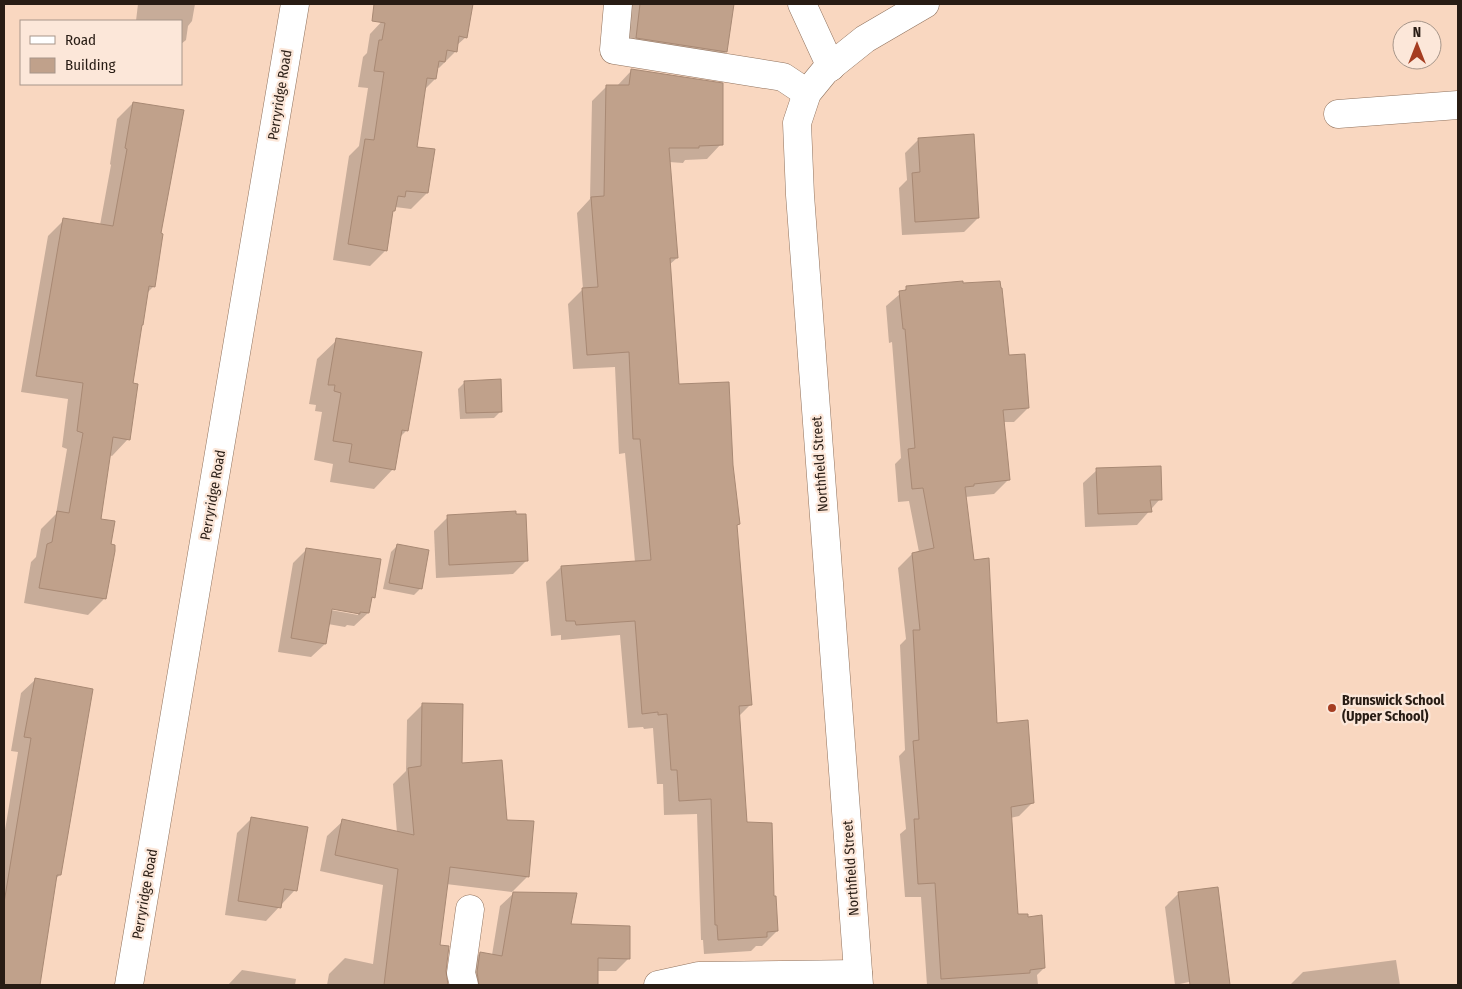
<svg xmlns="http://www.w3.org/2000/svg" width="1462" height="989" font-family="'Fira Sans Condensed',sans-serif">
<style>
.shadow{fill:#0003;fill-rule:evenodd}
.building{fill:#c0a18b;stroke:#a88974}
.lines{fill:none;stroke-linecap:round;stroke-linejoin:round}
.minor-casing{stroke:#90725d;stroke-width:29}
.minor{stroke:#fff;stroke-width:28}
.poi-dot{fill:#a53d21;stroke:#fce7d9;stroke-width:2}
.labels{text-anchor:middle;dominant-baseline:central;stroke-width:4.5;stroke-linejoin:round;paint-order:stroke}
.street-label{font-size:14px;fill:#281c14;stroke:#fce7d9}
.poi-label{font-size:14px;font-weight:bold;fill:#281c14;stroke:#fce7d9;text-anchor:start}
</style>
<rect width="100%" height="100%" fill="#f9d7c0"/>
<g class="shadow">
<polygon points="138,4 195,4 192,21 188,26 186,40 181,44 181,21 136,21"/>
<polygon points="391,4 471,4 466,37 456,46 456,51 439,68 437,67 435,79 424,90 415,148 427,193 411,209 395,207 392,213 386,250 370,266 333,260 349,156 359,146 368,88 358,87 363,57 367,53 370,34 386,17 389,18"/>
<polygon points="629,4 733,4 726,52 712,65 623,51"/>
<polygon points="632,70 721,144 707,159 685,160 683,163 669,162 677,258 669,265 677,385 732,465 738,524 736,526 751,704 739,716 745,823 773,897 777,931 762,946 756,946 751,951 704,954 703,940 701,940 697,814 664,815 663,784 657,784 653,728 644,729 643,727 628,728 620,635 561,640 561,635 551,636 546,582 561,567 635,562 625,453 619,454 615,367 573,369 568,304 583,289 577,213 590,199 592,101 607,86 617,86"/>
<polygon points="133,103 160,234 154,286 146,294 140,326 132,384 128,439 112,456 109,455 100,520 110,545 105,598 88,615 24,603 31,562 36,557 41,529 56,514 67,449 62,447 68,399 21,392 48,236 64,220 100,225 111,165 110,164 117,119"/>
<polygon points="919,139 978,218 964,232 902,235 899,188 907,180 905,153"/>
<polygon points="907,288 1008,356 1028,408 1014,422 1003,422 1008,480 994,494 965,497 996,724 1033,802 1019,816 1010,818 1017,916 1044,968 1037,975 1038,985 927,985 921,897 905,897 900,834 906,829 899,756 905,750 900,645 906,639 898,568 912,554 919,552 909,501 898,502 895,464 901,458 892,342 889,343 886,306"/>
<polygon points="337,340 407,430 399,438 393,469 374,489 330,482 333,464 314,460 322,412 315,411 316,405 309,404 317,359"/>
<polygon points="465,382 501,411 494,418 460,419 458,389"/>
<polygon points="1097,470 1160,499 1137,525 1085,527 1083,483"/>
<polygon points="448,517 527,560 513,574 436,578 434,531"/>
<polygon points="398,545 421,588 414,595 383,589 391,552"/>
<path d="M 307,549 L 373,597 L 370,601 L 368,613 L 354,626 L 347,625 L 345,627 L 328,624 L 325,644 L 311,657 L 278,652 L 293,563 ZM 326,607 L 358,612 L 358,615 L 325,609 Z"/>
<polygon points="35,680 60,875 55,879 39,985 4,985 4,836 18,752 11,751 21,693"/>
<polygon points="423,704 461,764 506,821 527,877 512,892 446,884 439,946 447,985 327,985 329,974 345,958 373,964 383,885 320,871 327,836 343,821 397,833 393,784 406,771 407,720"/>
<polygon points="251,819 295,890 266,921 225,915 237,833"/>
<polygon points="1179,893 1212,977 1175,985 1165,907"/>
<polygon points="513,894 570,925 629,958 616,971 597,971 597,985 465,985 467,966 480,953 492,955 500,906"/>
<polygon points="1396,960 1400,985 1290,985 1303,972"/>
<polygon points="242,970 296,979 295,985 228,985"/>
</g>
<g class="building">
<polygon points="374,4 473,4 467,38 459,36 457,52 447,50 445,62 439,61 436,79 427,78 417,147 435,149 428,193 406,191 405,197 398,196 395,211 393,211 387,251 348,244 365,139 374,140 384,72 374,71 379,40 382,40 385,23 372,21"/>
<polygon points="640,4 734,4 727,52 636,38"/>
<polygon points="631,69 723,83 723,145 699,146 699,148 669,148 678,258 670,258 679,384 729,382 733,465 740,524 737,525 752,705 739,706 747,822 772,823 774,896 776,896 778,931 767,932 767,937 718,940 717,925 715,925 711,799 679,801 677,770 671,770 667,714 658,715 658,712 642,714 635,621 576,625 575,621 566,621 561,566 651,560 640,439 633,439 629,352 587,355 582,288 598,287 591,197 604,196 606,85 629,85"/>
<polygon points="133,102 184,110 161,233 163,234 155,287 149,286 143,325 142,325 133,383 138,384 130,440 113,437 101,519 115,521 111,544 115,545 115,551 106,599 39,588 47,544 52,542 57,511 69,513 83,433 77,431 83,383 36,376 63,218 113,226 127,149 125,148"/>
<polygon points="974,134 979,218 915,222 912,173 920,172 918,138"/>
<polygon points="963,281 963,283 1000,281 1001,288 1002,288 1009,355 1025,354 1029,408 1003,410 1010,480 974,484 974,486 965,487 974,560 989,558 997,723 1028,720 1034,803 1011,807 1018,914 1028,914 1028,917 1042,915 1045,968 1030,970 1030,973 941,979 935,883 918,884 914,819 919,819 913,741 919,740 913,630 920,630 912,553 934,548 923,488 912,489 908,449 915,448 905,329 903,329 899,291 906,290 906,286"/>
<polygon points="336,338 422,352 408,431 402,430 395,470 349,462 352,444 333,441 341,393 334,391 335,385 328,385"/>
<polygon points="501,379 502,412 466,413 464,381"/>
<polygon points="1161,466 1162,500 1150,500 1152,512 1098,514 1096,468"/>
<polygon points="516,511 516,514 526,514 528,561 449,565 447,515"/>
<polygon points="397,544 429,550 422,589 389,583"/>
<polygon points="306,548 381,559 375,598 372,597 369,613 360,612 360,614 332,609 326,644 291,638"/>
<polygon points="35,678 93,689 61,875 57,875 40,985 4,985 4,903 31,738 24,737"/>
<polygon points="422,703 463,704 462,763 502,760 507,820 534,821 529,877 450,867 440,945 449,946 446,971 448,985 384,985 398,869 335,855 342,819 414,835 408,768 421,766"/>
<polygon points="251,817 308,827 297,891 284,889 281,908 238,901"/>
<polygon points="1218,887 1230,985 1190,985 1178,892"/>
<polygon points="513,892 577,893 571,924 630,926 630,959 598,958 598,985 479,985 477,972 480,952 502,956"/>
</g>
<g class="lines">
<defs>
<g id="minor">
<polyline points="618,4 614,50 783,77 807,93"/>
<polyline points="802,4 831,67"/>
<polyline points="1338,114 1458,105"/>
<polyline points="129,985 295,4"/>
<polyline points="464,985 461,973 470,909"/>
<polyline points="658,985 699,976 858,974"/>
<polyline points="859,985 800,195 797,123 807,93 825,71 865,39 925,4"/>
</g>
</defs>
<use href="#minor" class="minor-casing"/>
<use href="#minor" class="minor"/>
</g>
<circle class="poi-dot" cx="1332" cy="708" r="5"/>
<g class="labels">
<g class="street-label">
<text transform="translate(280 95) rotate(-81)">Perryridge Road</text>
<text transform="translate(820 464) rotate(-94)">Northfield Street</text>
<text transform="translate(213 495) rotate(-80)">Perryridge Road</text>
<text transform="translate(851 868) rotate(-94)">Northfield Street</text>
<text transform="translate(145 894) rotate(-80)">Perryridge Road</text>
</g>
<g class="poi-label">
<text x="1342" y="700">Brunswick School<tspan x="1342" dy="16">(Upper School)</tspan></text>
</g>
</g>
<rect width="1462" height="989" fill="none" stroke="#281c14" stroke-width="10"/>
<rect x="20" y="20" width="162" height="65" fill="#fce7d9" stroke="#a7968a"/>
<rect x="30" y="36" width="25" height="8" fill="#ffffff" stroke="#a7968a"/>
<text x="65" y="45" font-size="15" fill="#281c14">Road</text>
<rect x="30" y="58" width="25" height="15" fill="#c0a18b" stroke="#a7968a"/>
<text x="65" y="70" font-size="15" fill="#281c14">Building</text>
<g transform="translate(1417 45)"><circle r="24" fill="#fce7d9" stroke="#a7968a"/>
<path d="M0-4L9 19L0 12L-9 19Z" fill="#a53d21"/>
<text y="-8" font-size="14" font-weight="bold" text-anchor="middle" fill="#281c14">N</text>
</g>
</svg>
